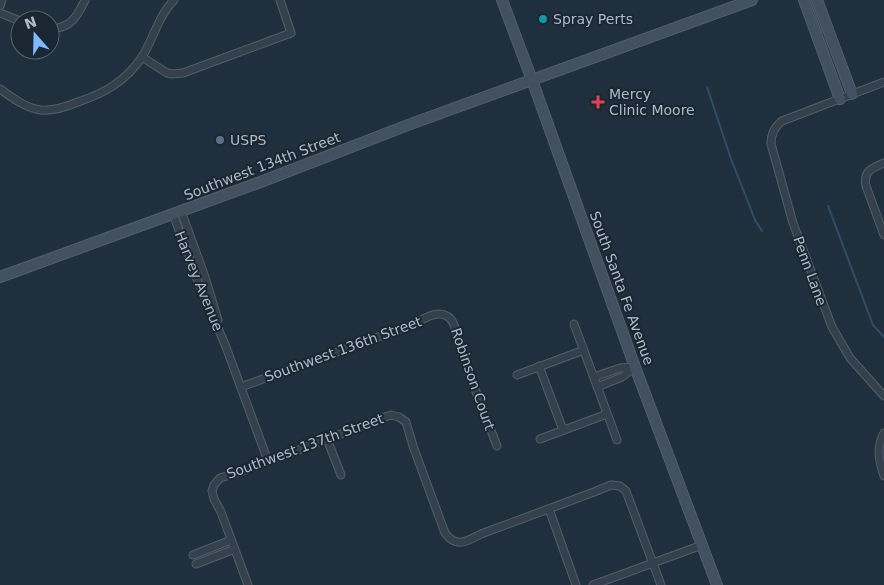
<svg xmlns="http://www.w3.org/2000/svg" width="884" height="585" font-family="'DejaVu Sans',sans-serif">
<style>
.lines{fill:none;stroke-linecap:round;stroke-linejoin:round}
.stream{stroke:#324c66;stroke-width:2}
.street-casing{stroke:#535e6b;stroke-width:9}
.secondary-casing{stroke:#535e6b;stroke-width:12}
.street{stroke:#34414d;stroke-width:7}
.secondary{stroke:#425060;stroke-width:10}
.culture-dot{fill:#0f9aa8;stroke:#1a2632;stroke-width:2}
.health-dot{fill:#e0444e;stroke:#1a2632;stroke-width:2}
.service-dot{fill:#5c6f8a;stroke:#1a2632;stroke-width:2}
.labels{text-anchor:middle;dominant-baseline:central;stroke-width:4;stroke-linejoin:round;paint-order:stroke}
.poi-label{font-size:14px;fill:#b0bbc9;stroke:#1a2632;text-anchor:start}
.street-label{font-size:14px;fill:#b0bbc9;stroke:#1a2632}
</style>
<rect width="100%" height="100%" fill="#202f3d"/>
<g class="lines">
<g class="stream">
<polyline points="707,87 731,159 745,194 755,220 762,231"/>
<polyline points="828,206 873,325 884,337"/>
</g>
<defs>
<g id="street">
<polyline points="0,6 2,0"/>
<polyline points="0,13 20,21"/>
<path d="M 50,29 C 71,28 77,17 85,0"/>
<polyline points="142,57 167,73 172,74 183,73 291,33 280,0"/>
<path d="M 884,82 L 782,121 C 774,127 771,134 771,144 L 793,223 L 832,327 L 850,358 L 884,396"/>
<path d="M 0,89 C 13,98 25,108 41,110 C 54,111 66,107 78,102 C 105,93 126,81 142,57 C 154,38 158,16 174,0"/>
<path d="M 884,163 C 872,168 863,171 866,186 L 884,235"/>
<polyline points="181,211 205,277 218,320"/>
<polyline points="173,214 197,279 226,347 268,461"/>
<polyline points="574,324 617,440"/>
<polyline points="539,366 563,430"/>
<polyline points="517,375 584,350"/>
<polyline points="594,377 620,368 635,367"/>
<path d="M 241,387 L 414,324 C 424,319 436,310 447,316 C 456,321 456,335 459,344 C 470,378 484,412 497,446"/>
<polyline points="597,387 622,377 635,367"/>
<path d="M 884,433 C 876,448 879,461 884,476"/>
<polyline points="327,439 341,475"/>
<polyline points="540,439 607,414"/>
<polyline points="549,509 576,585"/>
<polyline points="193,555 231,540"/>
<polyline points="196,564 235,549"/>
<path d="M 248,585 L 221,512 L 214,499 L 212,491 L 214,485 L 220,478 L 240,472 L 370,423 L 385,417 L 391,415 L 399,417 L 406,422 L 413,446 L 445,533 C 457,549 467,541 481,534 L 594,492 L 611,485 L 620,486 L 626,491 L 661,585"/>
<polyline points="593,585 702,545"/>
</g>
<g id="secondary">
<polyline points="502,0 532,80 635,367 717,585"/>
<polyline points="804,0 840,99"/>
<polyline points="817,0 852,94"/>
<polyline points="0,277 258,183 408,125 752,0"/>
</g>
</defs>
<use href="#street" class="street-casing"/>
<use href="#secondary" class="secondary-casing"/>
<use href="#street" class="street"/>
<use href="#secondary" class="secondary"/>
</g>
<circle class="culture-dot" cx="543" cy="19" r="5"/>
<path class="health-dot" d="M595.5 94.5h5v5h5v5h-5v5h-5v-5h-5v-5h5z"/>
<circle class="service-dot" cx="220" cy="140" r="5"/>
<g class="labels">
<g class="poi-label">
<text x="553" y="19">Spray Perts</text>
<text x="609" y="94">Mercy<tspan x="609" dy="16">Clinic Moore</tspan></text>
<text x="230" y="140">USPS</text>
</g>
<g class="street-label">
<text transform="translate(262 166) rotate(-21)">Southwest 134th Street</text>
<text transform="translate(810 271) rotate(70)">Penn Lane</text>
<text transform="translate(199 281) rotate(68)">Harvey Avenue</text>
<text transform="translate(622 288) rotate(70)">South Santa Fe Avenue</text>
<text transform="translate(343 349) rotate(-20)">Southwest 136th Street</text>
<text transform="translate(473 379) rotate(71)">Robinson Court</text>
<text transform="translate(305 446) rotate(-20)">Southwest 137th Street</text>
</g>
</g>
<g transform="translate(35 35) rotate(340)"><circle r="24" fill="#1a2632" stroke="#56626e"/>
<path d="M0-4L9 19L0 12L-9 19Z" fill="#7ebaff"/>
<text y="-8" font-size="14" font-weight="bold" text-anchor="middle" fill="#b0bbc9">N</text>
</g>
</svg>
